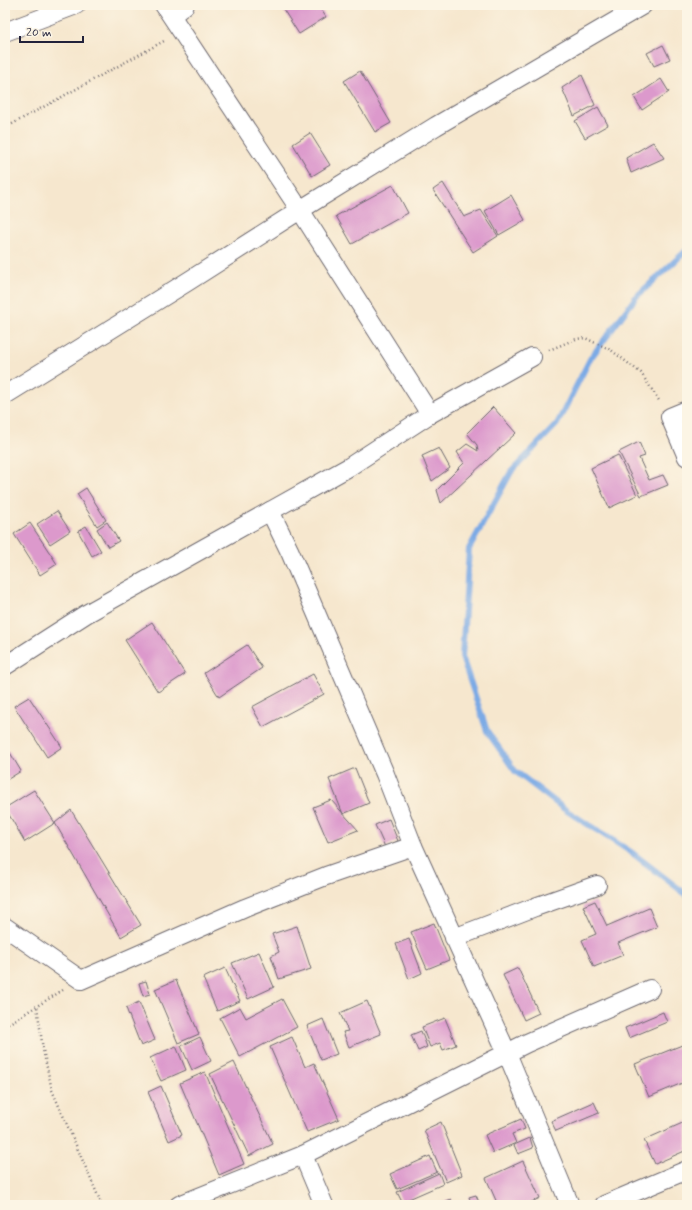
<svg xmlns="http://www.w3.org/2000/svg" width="692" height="1210" font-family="Mynerve,sans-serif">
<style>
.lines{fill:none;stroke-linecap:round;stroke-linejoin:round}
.stream{stroke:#7baae5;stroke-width:6}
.building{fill:#dc99cc}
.minor-casing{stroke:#6c676e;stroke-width:20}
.path{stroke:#6c676e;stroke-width:2.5;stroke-dasharray:1 3;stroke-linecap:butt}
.minor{stroke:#fff;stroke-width:18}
</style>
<rect width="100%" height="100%" fill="#fcf5e5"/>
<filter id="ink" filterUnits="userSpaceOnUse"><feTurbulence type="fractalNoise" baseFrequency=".025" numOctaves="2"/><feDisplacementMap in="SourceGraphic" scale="8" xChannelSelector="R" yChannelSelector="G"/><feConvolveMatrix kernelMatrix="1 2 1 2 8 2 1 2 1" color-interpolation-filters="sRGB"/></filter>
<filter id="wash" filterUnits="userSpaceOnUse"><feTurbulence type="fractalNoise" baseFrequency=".012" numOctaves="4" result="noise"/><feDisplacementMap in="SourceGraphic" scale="16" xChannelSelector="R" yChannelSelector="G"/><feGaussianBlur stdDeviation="0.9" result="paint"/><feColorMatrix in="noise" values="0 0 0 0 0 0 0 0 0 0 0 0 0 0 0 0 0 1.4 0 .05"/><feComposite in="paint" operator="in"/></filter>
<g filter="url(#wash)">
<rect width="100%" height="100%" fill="#f6e7ce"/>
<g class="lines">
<polyline class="stream" points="687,250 636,297 590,359 557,424 511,472 469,549 462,657 487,731 515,771 567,811 631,852 687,895"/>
</g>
<g id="blocks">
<g class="building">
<polygon points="282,5 318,5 326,17 299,34 281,6"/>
<polygon points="663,45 670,59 654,66 647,53"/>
<polygon points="360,71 391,123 375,132 344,81"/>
<polygon points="582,75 595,105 574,116 562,88"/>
<polygon points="661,79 669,92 642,110 634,97"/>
<polygon points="598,107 608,125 585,138 575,121"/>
<polygon points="310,133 330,165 312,176 293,144"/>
<polygon points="653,142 664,158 631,173 626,158"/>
<polygon points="443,183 464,217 481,210 498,236 473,252 433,190"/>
<polygon points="393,185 408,213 352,244 336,216"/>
<polygon points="511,195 525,220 499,235 485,211"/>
<polygon points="493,407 516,433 441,503 437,490 464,463 457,452 467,444 478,451 477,445 467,433"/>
<polygon points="639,442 645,456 639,458 649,480 663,475 668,485 641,496 619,452"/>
<polygon points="439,448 450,468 432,481 422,456"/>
<polygon points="618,455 637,495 609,508 591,468"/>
<polygon points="86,488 106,520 97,526 77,494"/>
<polygon points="57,511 70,531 50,544 37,524"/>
<polygon points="107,522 119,541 108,547 97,529"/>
<polygon points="30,523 57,564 40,575 14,534"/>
<polygon points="86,526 101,551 92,556 78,531"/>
<polygon points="152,622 185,674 158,692 125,640"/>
<polygon points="247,645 262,668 219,697 204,673"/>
<polygon points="313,674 324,694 263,727 252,707"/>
<polygon points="29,697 62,747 47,757 14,706"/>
<polygon points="9,751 21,771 5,781 5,754"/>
<polygon points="355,768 369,803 343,814 329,779"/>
<polygon points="34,790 55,823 25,842 5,808"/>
<polygon points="331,800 358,830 328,842 313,807"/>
<polygon points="71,810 141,925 121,937 55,823"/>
<polygon points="389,819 398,841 385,847 375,825"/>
<polygon points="595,901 607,926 649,908 657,927 618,943 623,955 594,967 582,940 596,934 583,906"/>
<polygon points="434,923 449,960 427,969 411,932"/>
<polygon points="297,926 311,969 279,979 271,956 279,952 272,934"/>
<polygon points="409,939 422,973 409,979 396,944"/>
<polygon points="259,952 274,987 248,999 232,963"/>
<polygon points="225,968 240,1001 217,1011 203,978"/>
<polygon points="518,968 539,1013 524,1020 503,975"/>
<polygon points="176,980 199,1034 178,1043 155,989"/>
<polygon points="146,981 150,994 143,996 139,983"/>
<polygon points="282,999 297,1027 240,1057 220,1018 240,1007 246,1018"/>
<polygon points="367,1001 381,1034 349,1047 343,1032 348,1031 340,1013"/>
<polygon points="139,1002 155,1040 141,1046 126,1008"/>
<polygon points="663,1012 667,1022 629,1038 625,1028"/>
<polygon points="445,1018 456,1045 443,1050 440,1043 430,1047 422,1027"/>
<polygon points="323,1019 337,1054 321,1060 307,1026"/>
<polygon points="421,1031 427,1047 418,1051 411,1035"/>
<polygon points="200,1037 211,1061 192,1070 181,1046"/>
<polygon points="292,1037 305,1067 314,1063 339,1119 307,1132 270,1047"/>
<polygon points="687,1043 687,1081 649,1097 635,1064"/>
<polygon points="176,1046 186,1070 161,1081 150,1058"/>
<polygon points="234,1062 273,1144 249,1156 210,1074"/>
<polygon points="205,1072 244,1164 219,1175 180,1083"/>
<polygon points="161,1086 182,1135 169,1141 148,1092"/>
<polygon points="594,1102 599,1113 556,1131 551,1121"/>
<polygon points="521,1119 525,1129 512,1134 516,1143 493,1153 485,1135"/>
<polygon points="687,1121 687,1150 655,1164 644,1140"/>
<polygon points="441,1122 462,1175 446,1182 424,1130"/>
<polygon points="530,1138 533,1148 518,1154 514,1145"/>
<polygon points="430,1156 437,1172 397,1189 390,1174"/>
<polygon points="523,1161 540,1198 525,1205 498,1205 486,1178"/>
<polygon points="439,1173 443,1184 402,1202 397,1192"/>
<polygon points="476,1195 480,1205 472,1205 469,1197"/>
<polygon points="451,1199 453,1205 438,1205"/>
</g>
</g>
</g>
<g filter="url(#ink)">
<use href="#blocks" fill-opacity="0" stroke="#6c676e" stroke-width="1"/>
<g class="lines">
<defs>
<g id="minor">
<polyline points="164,5 300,210 430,414"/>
<polyline points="172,15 185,5"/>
<polyline points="5,32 76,5"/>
<polyline points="5,395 187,282 300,210 436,126 643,5"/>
<polyline points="687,410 670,417 687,457"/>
<polyline points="270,511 290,552 385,774 413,846 507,1053 570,1205"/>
<polyline points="5,666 86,614 349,467 430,414 532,357"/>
<polyline points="5,927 81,980 245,908 326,876 413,846"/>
<polyline points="454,938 535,907 597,885"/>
<polyline points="303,1155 324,1205"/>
<polyline points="179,1205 303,1155 527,1043 650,989"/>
<polyline points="604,1205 687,1170"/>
</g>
</defs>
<use href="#minor" class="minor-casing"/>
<g class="path">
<polyline points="5,128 164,41"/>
<polyline points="549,350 576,339 585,338 611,350 641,373 660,402"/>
<polyline points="63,990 37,1006 43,1050 52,1090 102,1205"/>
<polyline points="5,1026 37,1006"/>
</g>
<use href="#minor" class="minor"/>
</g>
</g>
<rect width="692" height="1210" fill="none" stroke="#fcf5e5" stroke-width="20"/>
<path d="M20 36v6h63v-6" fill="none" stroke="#22223b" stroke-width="2"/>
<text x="26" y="36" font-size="12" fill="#22223b" stroke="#fcf5e5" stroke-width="3" paint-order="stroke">20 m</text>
</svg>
